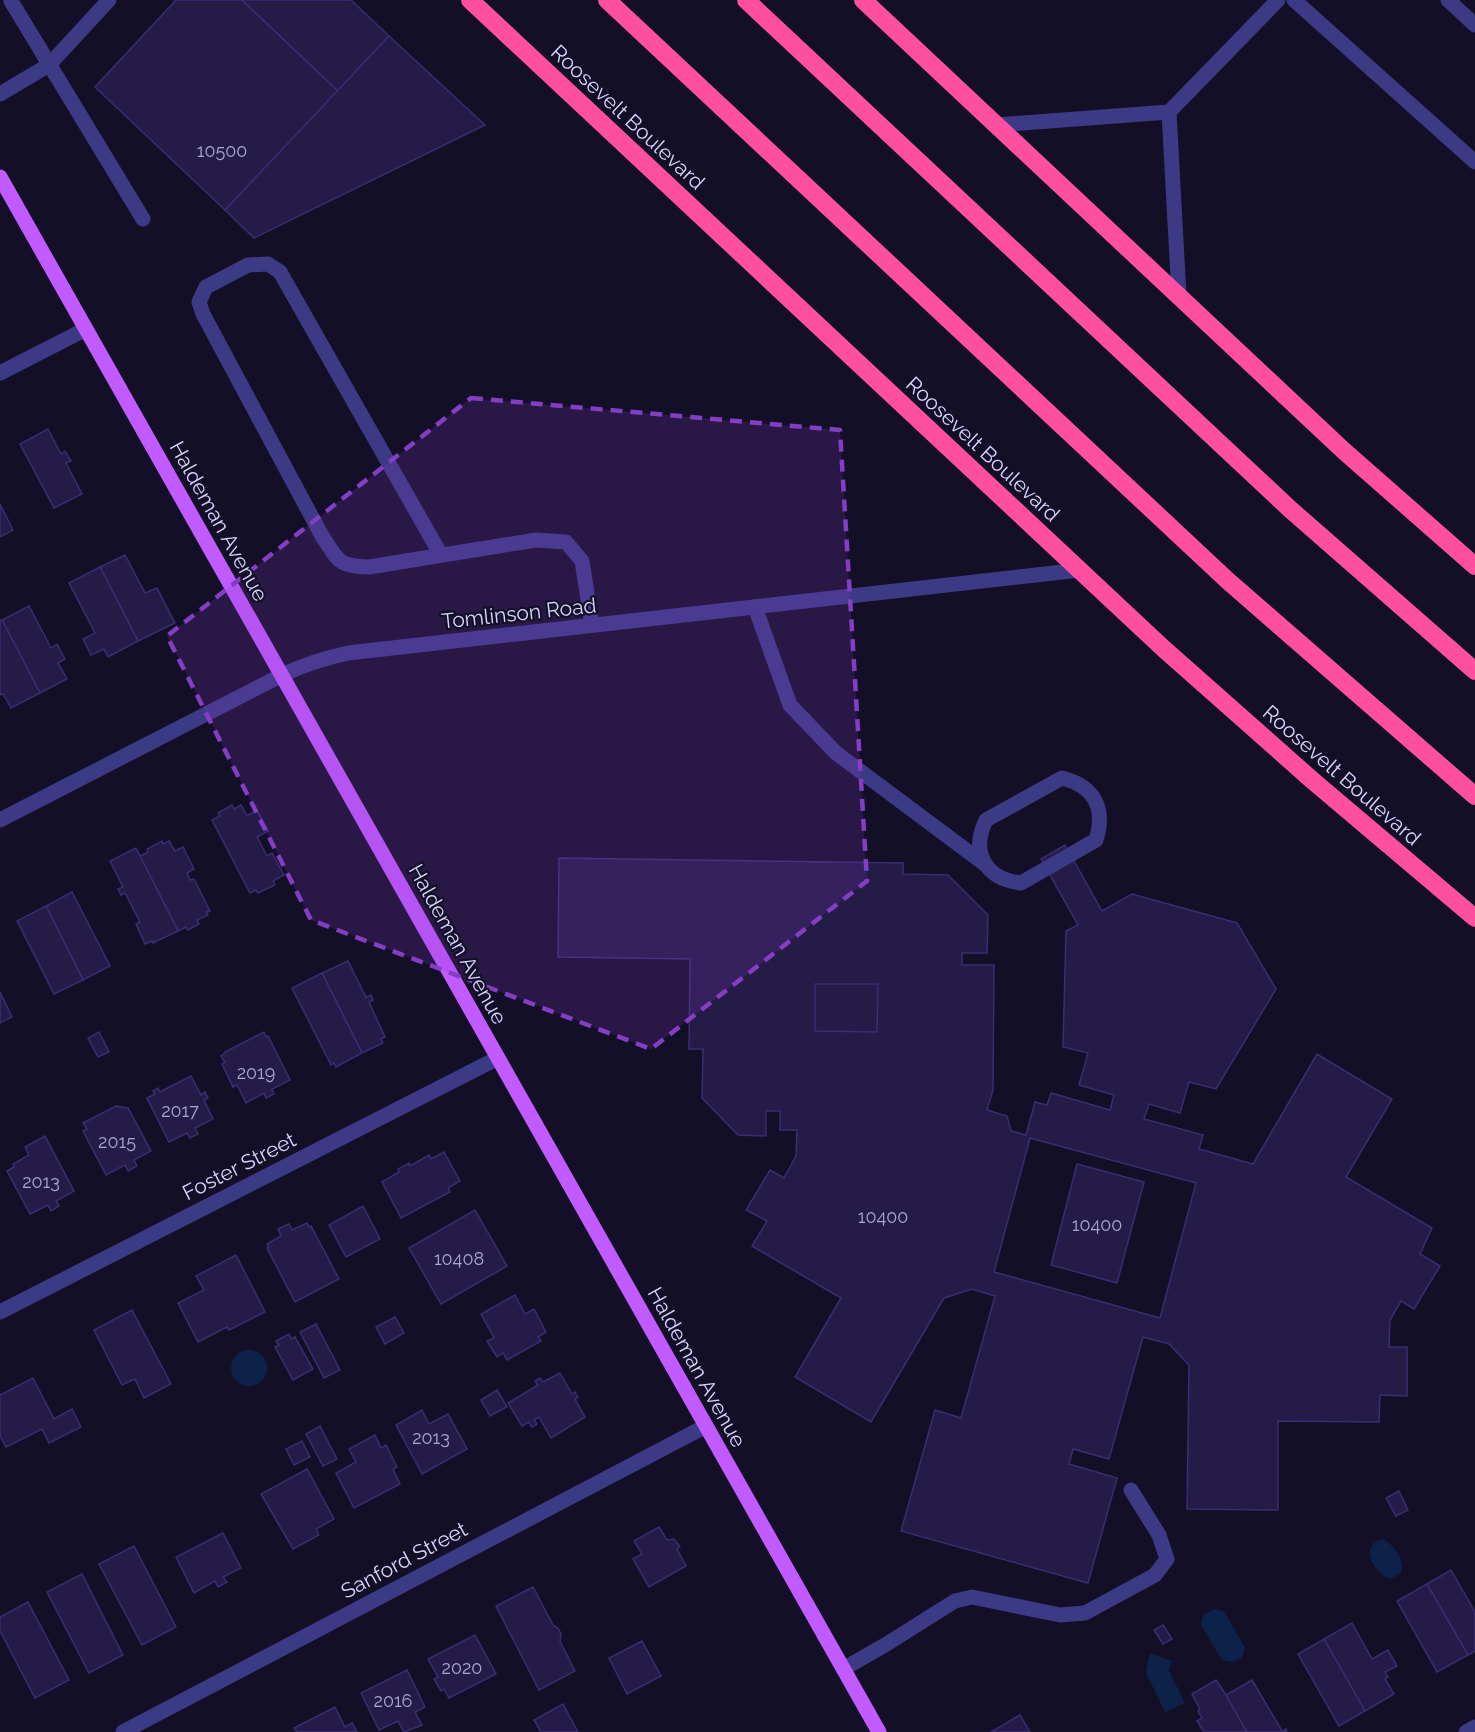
<svg xmlns="http://www.w3.org/2000/svg" width="1475" height="1732" font-family="Raleway,sans-serif">
<style>
.water{fill:#0c2248}
.building{fill:#241b47;stroke:#3b2d73;stroke-width:1.5;fill-rule:evenodd}
.lines{fill:none;stroke-linecap:round;stroke-linejoin:round}
.minor{stroke:#3d3a85;stroke-width:15}
.major{stroke:#c25bff;stroke-width:15}
.highway{stroke:#ff4fa3;stroke-width:18}
.marked{fill:#843dc5;fill-opacity:0.2;stroke:#843dc5;stroke-width:4.5;stroke-dasharray:12 8;stroke-linejoin:round}
.labels{text-anchor:middle;dominant-baseline:central;stroke-width:4.5;stroke-linejoin:round;paint-order:stroke}
.number-label{font-size:18px;fill:#aca6d1}
.street-label{font-size:21px;fill:#d9d4ff;stroke:#130f26}
</style>
<rect width="100%" height="100%" fill="#130f26"/>
<g class="water">
<circle cx="249" cy="1368" r="18"/>
<path d="M 1383,1539 C 1394,1545 1405,1560 1401,1573 L 1391,1579 C 1375,1575 1357,1545 1383,1539 Z"/>
<polygon points="1214,1609 1224,1611 1245,1648 1242,1657 1233,1662 1222,1660 1201,1625 1203,1615"/>
<polygon points="1150,1653 1172,1661 1169,1671 1185,1703 1165,1712 1146,1673"/>
</g>
<g class="building">
<polygon points="176,0 242,0 338,91 225,210 95,87"/>
<polygon points="242,0 351,0 389,36 338,91"/>
<polygon points="389,36 485,125 254,238 225,210"/>
<polygon points="48,429 61,454 65,451 71,461 66,463 82,494 54,508 20,444"/>
<polygon points="0,504 13,530 0,537"/>
<polygon points="125,555 145,593 157,588 175,623 138,641 100,567"/>
<polygon points="100,567 138,641 108,657 104,649 91,655 83,639 95,633 69,583"/>
<polygon points="29,606 51,648 57,644 65,659 58,663 67,679 40,693 2,620"/>
<polygon points="0,620 2,620 40,693 11,708 3,694 0,695"/>
<polygon points="232,805 234,809 241,805 247,816 257,810 268,831 257,837 267,856 272,853 284,875 273,881 275,885 258,893 256,890 250,893 212,820 220,816 218,813"/>
<polygon points="162,841 163,844 169,841 175,851 183,847 194,869 187,873 190,880 194,879 210,911 206,912 208,915 197,920 199,924 188,930 186,927 178,931 140,856 148,852 147,849"/>
<path d="M 1065,845 L 1102,911 L 1132,894 L 1237,923 L 1276,989 L 1216,1089 L 1189,1082 L 1180,1113 L 1149,1104 L 1144,1119 L 1203,1135 L 1199,1149 L 1253,1164 L 1317,1054 L 1392,1099 L 1346,1177 L 1432,1228 L 1420,1254 L 1440,1266 L 1414,1309 L 1401,1301 L 1390,1320 L 1389,1347 L 1407,1347 L 1407,1396 L 1380,1395 L 1379,1422 L 1278,1421 L 1278,1510 L 1187,1509 L 1189,1365 L 1169,1344 L 1143,1337 L 1109,1459 L 1073,1449 L 1069,1464 L 1117,1478 L 1088,1583 L 901,1531 L 935,1410 L 961,1418 L 995,1296 L 972,1289 L 944,1298 L 871,1422 L 795,1377 L 841,1298 L 752,1246 L 767,1221 L 746,1210 L 770,1170 L 784,1178 L 796,1156 L 797,1130 L 780,1130 L 780,1111 L 766,1111 L 766,1136 L 738,1135 L 702,1098 L 703,1049 L 689,1049 L 690,959 L 558,957 L 559,858 L 903,863 L 903,874 L 948,875 L 988,915 L 987,953 L 962,953 L 962,965 L 994,965 L 993,1090 L 987,1110 L 1007,1116 L 1011,1131 L 1026,1135 L 1035,1102 L 1047,1105 L 1051,1093 L 1110,1110 L 1114,1095 L 1079,1085 L 1088,1053 L 1063,1047 L 1066,931 L 1078,925 L 1041,859 ZM 1030,1138 L 1196,1183 L 1160,1318 L 994,1272 Z"/>
<polygon points="136,848 178,931 153,943 152,941 145,944 136,924 140,922 125,893 121,895 118,889 123,887 110,861"/>
<polygon points="72,892 110,966 83,980 46,906"/>
<polygon points="46,906 83,980 54,994 17,921"/>
<polygon points="348,961 366,997 371,995 373,1000 369,1002 385,1037 381,1039 383,1043 362,1053 322,973"/>
<polygon points="322,973 362,1053 336,1067 334,1063 331,1065 292,988"/>
<polygon points="815,984 878,984 877,1032 815,1031"/>
<polygon points="0,992 12,1017 0,1023"/>
<polygon points="99,1032 109,1052 98,1057 88,1038"/>
<polygon points="264,1032 266,1037 268,1036 290,1080 272,1089 274,1094 266,1098 264,1093 246,1103 237,1085 233,1087 222,1064 225,1062 221,1056 225,1053 225,1052"/>
<polygon points="191,1076 201,1095 205,1092 208,1098 204,1100 213,1119 195,1128 198,1134 190,1138 187,1133 169,1142 147,1098 155,1094 153,1091 158,1088 160,1092"/>
<polygon points="116,1106 128,1108 151,1151 134,1160 137,1166 128,1171 125,1165 106,1175 83,1131 87,1129 83,1123"/>
<polygon points="45,1136 74,1191 56,1201 59,1206 51,1211 48,1205 30,1214 7,1171 14,1167 13,1164 29,1155 25,1147"/>
<polygon points="444,1152 460,1181 448,1188 450,1192 401,1218 382,1182 399,1172 398,1169 409,1163 410,1166 429,1155 431,1159"/>
<polygon points="1077,1164 1144,1182 1117,1283 1051,1265"/>
<polygon points="363,1206 380,1239 346,1257 329,1225"/>
<polygon points="475,1210 507,1266 441,1304 409,1248"/>
<polygon points="307,1223 309,1227 311,1226 339,1279 295,1302 267,1248 269,1247 267,1244 281,1236 278,1229 289,1224 292,1230"/>
<polygon points="236,1255 265,1312 229,1330 227,1327 198,1342 178,1303 204,1290 196,1276"/>
<polygon points="515,1295 525,1314 534,1309 546,1332 538,1337 541,1341 507,1360 503,1353 497,1357 487,1341 494,1338 481,1314"/>
<polygon points="132,1310 171,1384 144,1398 135,1379 122,1385 94,1330"/>
<polygon points="395,1317 404,1333 385,1344 376,1327"/>
<polygon points="316,1324 340,1370 324,1378 300,1332"/>
<polygon points="289,1334 291,1339 295,1337 313,1369 293,1380 275,1347 279,1345 276,1341"/>
<polygon points="560,1373 572,1394 575,1392 578,1397 575,1399 585,1417 551,1438 539,1417 534,1420 537,1424 532,1427 529,1422 522,1426 508,1403 538,1385 535,1381 540,1378 543,1382"/>
<polygon points="33,1378 54,1419 72,1409 81,1427 49,1443 42,1429 6,1447 0,1436 0,1395"/>
<polygon points="497,1390 507,1407 490,1416 481,1400"/>
<polygon points="422,1410 429,1424 448,1414 467,1449 422,1474 396,1425"/>
<polygon points="320,1426 337,1459 323,1466 306,1434"/>
<polygon points="375,1435 381,1448 386,1445 397,1467 393,1469 400,1484 354,1508 336,1473 356,1462 349,1449"/>
<polygon points="302,1441 310,1457 294,1465 286,1449"/>
<polygon points="307,1469 334,1519 316,1529 319,1535 293,1549 261,1494"/>
<polygon points="1399,1491 1408,1510 1396,1516 1386,1498"/>
<polygon points="659,1527 667,1540 674,1539 680,1547 677,1549 686,1566 649,1587 633,1559 642,1554 634,1541"/>
<polygon points="223,1533 241,1568 223,1577 227,1582 218,1587 215,1581 194,1593 176,1557"/>
<polygon points="134,1546 176,1627 142,1645 99,1564"/>
<polygon points="1451,1570 1475,1612 1475,1651 1468,1655 1427,1584"/>
<polygon points="82,1574 123,1655 89,1673 47,1592"/>
<polygon points="1427,1584 1468,1655 1437,1672 1397,1601"/>
<polygon points="533,1587 553,1625 558,1628 561,1634 560,1641 575,1671 539,1690 496,1606"/>
<polygon points="28,1602 69,1680 35,1698 0,1631 0,1617"/>
<polygon points="1352,1623 1372,1659 1388,1650 1397,1666 1385,1672 1388,1677 1385,1679 1394,1694 1365,1711 1324,1639"/>
<polygon points="1163,1625 1172,1639 1163,1644 1154,1630"/>
<polygon points="475,1635 496,1674 449,1698 444,1689 441,1691 434,1679 438,1677 428,1659"/>
<polygon points="1324,1639 1365,1711 1339,1726 1298,1654"/>
<polygon points="642,1641 661,1676 627,1694 609,1658"/>
<polygon points="407,1670 425,1707 415,1712 422,1725 404,1732 398,1721 379,1730 361,1693"/>
<polygon points="1216,1680 1226,1695 1247,1732 1204,1732 1197,1721 1202,1718 1198,1711 1200,1709 1192,1694"/>
<polygon points="1252,1680 1282,1731 1286,1729 1287,1732 1247,1732 1226,1695"/>
<polygon points="563,1704 578,1732 541,1732 534,1720"/>
<polygon points="335,1707 345,1727 352,1723 357,1732 297,1732 294,1728"/>
<polygon points="1020,1715 1030,1732 991,1732"/>
</g>
<g class="lines">
<g class="minor">
<polyline points="1294,0 1475,162"/>
<polyline points="1448,0 1475,25"/>
<polyline points="11,1 143,219"/>
<polyline points="0,94 49,65 109,0"/>
<polyline points="1169,112 1179,296"/>
<polyline points="996,125 1169,112 1278,0"/>
<polyline points="0,373 86,329"/>
<path d="M 441,555 L 280,272 L 268,264 L 248,265 L 206,287 L 199,302 L 203,314 L 322,536 C 339,561 337,566 369,567 L 536,540 L 566,542 L 582,561 L 592,625"/>
<polyline points="755,607 790,705 836,753 986,865"/>
<path d="M 1062,778 C 1094,786 1106,808 1096,840 L 1021,883 C 986,879 970,853 986,820 Z"/>
<path d="M 0,820 L 282,675 C 303,665 325,658 348,653 L 1080,570"/>
<polyline points="0,1312 498,1058"/>
<polyline points="843,1669 885,1645 955,1601 972,1597 1060,1615 1085,1613 1155,1575 1167,1559 1159,1535 1131,1490"/>
<polyline points="123,1732 706,1426"/>
<polyline points="1466,1732 1475,1727"/>
</g>
<polyline class="major" points="0,177 879,1732"/>
<g class="highway">
<polyline points="470,0 1164,649 1312,780 1475,918"/>
<polyline points="607,0 1227,580 1475,796"/>
<polyline points="746,0 1291,510 1475,671"/>
<polyline points="863,0 1344,451 1475,566"/>
</g>
</g>
<path class="marked" d="M 471,398 L 840,430 L 867,881 L 651,1049 L 311,920 L 167,636 Z"/>
<g class="labels">
<g class="number-label">
<text x="222" y="150">10500</text>
<text x="256" y="1072">2019</text>
<text x="180" y="1110">2017</text>
<text x="117" y="1141">2015</text>
<text x="41" y="1181">2013</text>
<text x="883" y="1216">10400</text>
<text x="1097" y="1224">10400</text>
<text x="459" y="1258">10408</text>
<text x="431" y="1437">2013</text>
<text x="462" y="1667">2020</text>
<text x="393" y="1700">2016</text>
</g>
<g class="street-label">
<text transform="translate(628 117) rotate(43)">Roosevelt Boulevard</text>
<text transform="translate(983 449) rotate(43)">Roosevelt Boulevard</text>
<text transform="translate(219 521) rotate(61)">Haldeman Avenue</text>
<text transform="translate(519 613) rotate(-6)">Tomlinson Road</text>
<text transform="translate(1342 775) rotate(41)">Roosevelt Boulevard</text>
<text transform="translate(458 944) rotate(61)">Haldeman Avenue</text>
<text transform="translate(239 1166) rotate(-27)">Foster Street</text>
<text transform="translate(697 1367) rotate(61)">Haldeman Avenue</text>
<text transform="translate(404 1560) rotate(-28)">Sanford Street</text>
</g>
</g>
</svg>
